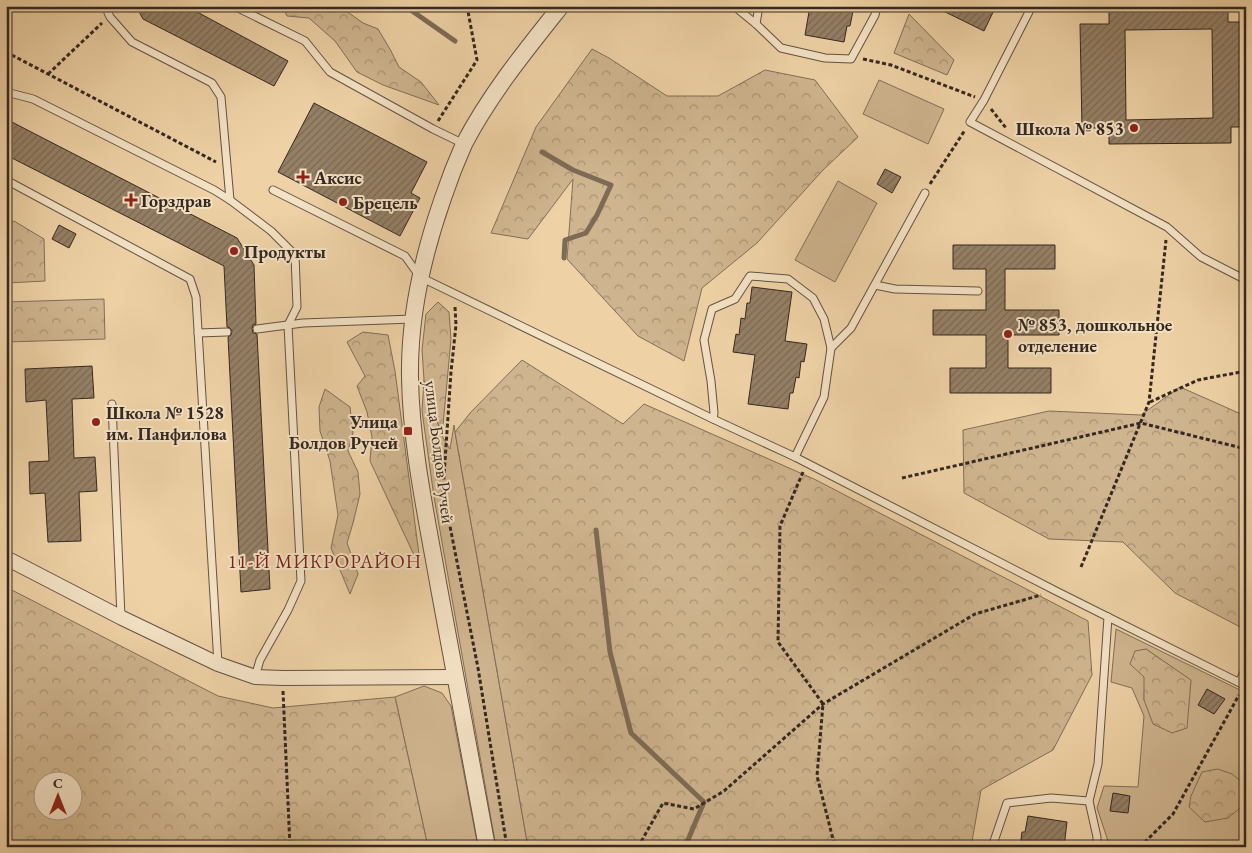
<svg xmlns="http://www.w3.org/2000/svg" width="1252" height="853" font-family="'EB Garamond',serif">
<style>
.grass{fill:#cfb58f;stroke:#826e58;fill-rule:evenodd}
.forest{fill:url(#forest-crowns);stroke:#826e58;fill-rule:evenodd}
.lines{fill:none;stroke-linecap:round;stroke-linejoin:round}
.stream{stroke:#7e6b55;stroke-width:5}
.building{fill:url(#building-hatch);stroke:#352820;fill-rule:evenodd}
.service-casing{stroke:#635242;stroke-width:9}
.minor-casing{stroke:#635242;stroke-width:16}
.tertiary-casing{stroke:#635242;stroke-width:18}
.path{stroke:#352820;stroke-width:3;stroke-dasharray:4 2.5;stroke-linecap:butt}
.service{stroke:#f4e2c5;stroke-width:7}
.minor{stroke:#f4e2c5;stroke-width:14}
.tertiary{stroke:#f4e2c5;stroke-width:16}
.poi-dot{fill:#8f2418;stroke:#f4e2c5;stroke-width:2}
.labels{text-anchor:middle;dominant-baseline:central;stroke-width:4;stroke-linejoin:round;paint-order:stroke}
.poi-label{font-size:18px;font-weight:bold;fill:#352820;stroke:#f4e2c5;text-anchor:start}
.street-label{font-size:18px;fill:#352820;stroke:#f4e2c5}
.neighbourhood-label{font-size:19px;letter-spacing:1px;fill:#7a1f14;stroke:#f4e2c5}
</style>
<defs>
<pattern id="forest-crowns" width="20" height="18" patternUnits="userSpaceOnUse" patternTransform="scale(1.25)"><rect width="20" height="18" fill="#cfb58f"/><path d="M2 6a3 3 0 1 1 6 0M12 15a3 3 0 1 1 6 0" fill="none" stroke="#a99374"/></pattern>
<pattern id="building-hatch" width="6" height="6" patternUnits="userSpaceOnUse" patternTransform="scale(1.25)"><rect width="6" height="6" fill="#958066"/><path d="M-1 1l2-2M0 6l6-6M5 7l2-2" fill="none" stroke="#7a6954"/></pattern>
</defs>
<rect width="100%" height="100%" fill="#eed2a6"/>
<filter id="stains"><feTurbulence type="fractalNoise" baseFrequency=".004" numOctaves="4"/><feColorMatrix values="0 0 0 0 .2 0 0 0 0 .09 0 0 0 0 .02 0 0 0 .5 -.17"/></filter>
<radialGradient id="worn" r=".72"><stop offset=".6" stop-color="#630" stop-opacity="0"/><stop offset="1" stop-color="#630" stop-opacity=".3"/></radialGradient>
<g class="grass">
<polygon points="879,80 944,109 928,144 863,114"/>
<polygon points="838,181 877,203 835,282 795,260"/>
<polygon points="424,380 442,436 450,449 454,425 455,432 528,847 496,847 434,497 422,411"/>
<path d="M 1116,629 L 1246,693 L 1246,792 L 1241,802 L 1246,807 L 1246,847 L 1110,847 L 1097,808 L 1104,786 L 1138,787 L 1144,716 L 1132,688 L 1111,682 ZM 1146,649 L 1190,680 L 1189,692 L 1144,700 Z"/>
<polygon points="424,686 442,693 451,706 478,847 428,847 395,697"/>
</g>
<g class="forest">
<polygon points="282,6 337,6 342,8 363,23 378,29 391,51 399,67 421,82 439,105 383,85 357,72 335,41 309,18 287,16"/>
<polygon points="909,14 954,60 947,75 894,53"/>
<polygon points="592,49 609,58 667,96 718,96 765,70 815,80 858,137 823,170 757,243 702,288 684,361 638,336 567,259 573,179 528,239 491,233 536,127"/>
<polygon points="14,221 44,239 45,281 6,283 6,227"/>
<polygon points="104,299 105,339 7,342 6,302"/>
<polygon points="438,302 449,312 451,339 442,436 424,380 422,350 426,314"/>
<polygon points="363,332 388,335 395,371 421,570 370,461 372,437 367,412 357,386 365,376 347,342"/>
<polygon points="522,360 623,424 644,404 814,479 1088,621 1092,675 1053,750 981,790 971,847 528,847 455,432 471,412"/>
<polygon points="1180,387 1241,414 1246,427 1246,630 1175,593 1123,542 1049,539 964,493 963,430 1049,411 1141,415"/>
<polygon points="325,389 350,407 353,433 348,451 358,472 360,494 353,523 347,543 358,574 350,594 331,548 338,515 330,461 320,431 319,407"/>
<path d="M 6,587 L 218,696 L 273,708 L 395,697 L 428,847 L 6,847 ZM 42,780 L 72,780 L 72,810 L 42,810 Z"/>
<polygon points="1146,649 1191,680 1187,728 1172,733 1153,724 1144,700 1144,677 1130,664 1135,651"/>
<polygon points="1218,769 1232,774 1243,783 1246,803 1228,818 1205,822 1189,807 1191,796 1202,772"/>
</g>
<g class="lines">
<g class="stream">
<polyline points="405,6 455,41"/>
<polyline points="542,152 573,170 611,185 597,215 586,233 565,240 564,258"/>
<polyline points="596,530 610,652 631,733 704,802 685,847"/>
</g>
</g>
<g class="building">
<polygon points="136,6 186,6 288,61 274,86 143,19"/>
<polygon points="810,6 854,6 850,26 847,26 844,42 805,35"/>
<polygon points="933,6 996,6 984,31"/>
<path d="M 1109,6 L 1228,6 L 1228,22 L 1246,22 L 1246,127 L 1231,127 L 1231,143 L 1109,144 L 1109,128 L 1082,128 L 1080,24 L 1109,24 ZM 1212,29 L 1213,118 L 1126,120 L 1125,30 Z"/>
<polygon points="314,103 427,162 411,193 420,198 400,236 278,172"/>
<polygon points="6,119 237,238 254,265 256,324 253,325 252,329 253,333 257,334 270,589 241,592 228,337 231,335 232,331 230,328 227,327 224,266 6,155"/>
<polygon points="885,169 901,177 892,193 877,184"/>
<polygon points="59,225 76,234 69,248 52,239"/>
<polygon points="953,245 1055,245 1055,269 1005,269 1005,310 1059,310 1059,335 1008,335 1008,368 1051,368 1051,393 950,393 950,368 986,368 986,335 933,335 933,310 986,310 986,269 953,269"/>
<polygon points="752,287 792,292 785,341 807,344 804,362 801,361 799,378 796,377 793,393 790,393 788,409 748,404 755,355 733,352 736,334 739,335 741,318 745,319 747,303 750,303"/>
<polygon points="92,366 94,398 72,399 74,458 95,457 97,491 79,492 81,541 48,542 45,493 30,494 29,462 49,461 46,400 26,402 25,369"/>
<polygon points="1207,689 1225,699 1214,714 1198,705"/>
<polygon points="1113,793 1130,796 1128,813 1110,811"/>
<polygon points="1028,816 1067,822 1064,847 1020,847 1022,832 1025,832"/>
</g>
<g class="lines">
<defs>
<g id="service">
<polyline points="105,6 110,17 132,42 212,83 221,97 230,200"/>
<polyline points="234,6 305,41 330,72 433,129 464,144"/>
<polyline points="734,6 756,24 781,48 825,58 851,59 875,15 877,6"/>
<polyline points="1032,6 984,100 970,122 1167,227 1201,257 1246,280"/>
<polyline points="756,24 759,6"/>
<polyline points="6,92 33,99 214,190 230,200 271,231 295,255 297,307 288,325 301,581 288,610 260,660 255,677"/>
<polyline points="6,180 190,279 196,297 218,664"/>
<polyline points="273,190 405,256 420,277 713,419 795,457 1056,591 1246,686"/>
<polyline points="875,285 895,289 978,291"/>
<polyline points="257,329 303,323 413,319"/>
<polyline points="198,333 227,332"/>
<polyline points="831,348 851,328 925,193"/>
<polyline points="112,404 121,617"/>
<polyline points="713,419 714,413 711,381 704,340 712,309 735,299 750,276 788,279 813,298 824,319 831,348 824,397 795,457"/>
<polyline points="1239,682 1246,669"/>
<polyline points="992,847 1007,803 1051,798 1089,801"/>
<polyline points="1097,847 1097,837 1089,801 1098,764 1108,617"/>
</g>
<polyline id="minor" points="6,558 122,618 218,664 255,677 283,678 455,677"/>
<path id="tertiary" d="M 487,847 C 471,761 455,675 439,588 C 427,519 411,448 410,377 C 409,316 423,255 443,198 C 449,180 456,162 464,144 C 490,94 526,50 561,6"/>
</defs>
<use href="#service" class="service-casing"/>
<use href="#minor" class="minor-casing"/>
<use href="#tertiary" class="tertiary-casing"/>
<g class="path">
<polyline points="6,52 216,162"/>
<polyline points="863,59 891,65 975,97"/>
<polyline points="48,74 102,23"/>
<polyline points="991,109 1006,128"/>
<polyline points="438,121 477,60 467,6"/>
<polyline points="930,184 965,130"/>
<polyline points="455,307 456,325 451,372 443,491 478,668 507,847"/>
<polyline points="1150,402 1198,380 1246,371"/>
<polyline points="803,472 780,526 778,642 823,704 817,776 835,847"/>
<polyline points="902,478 1141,423 1246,449"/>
<polyline points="1081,567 1149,402 1166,240"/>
<polyline points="283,691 290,847"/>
<polyline points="638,847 663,803 694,809 724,791 823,704 975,614 1041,595"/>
<polyline points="1140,847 1173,814 1239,695"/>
</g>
<use href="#service" class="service"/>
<use href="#minor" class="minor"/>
<use href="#tertiary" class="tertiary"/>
</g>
<g class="poi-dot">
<circle cx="1134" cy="128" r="5"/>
<path d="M300.5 169.5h5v5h5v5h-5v5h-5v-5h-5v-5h5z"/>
<path d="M128.5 192.5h5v5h5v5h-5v5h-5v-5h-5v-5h5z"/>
<circle cx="343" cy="202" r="5"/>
<circle cx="234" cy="251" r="5"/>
<circle cx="1008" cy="334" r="5"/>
<circle cx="96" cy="422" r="5"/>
<rect x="403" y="426" width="10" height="10" rx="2.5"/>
</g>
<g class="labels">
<g class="poi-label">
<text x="1124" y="128" text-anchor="end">Школа № 853</text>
<text x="314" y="177">Аксис</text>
<text x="141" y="200">Горздрав</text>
<text x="353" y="202">Брецель</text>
<text x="244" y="251">Продукты</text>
<text x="1018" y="324">№ 853, дошкольное<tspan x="1018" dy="21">отделение</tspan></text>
<text x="106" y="412">Школа № 1528<tspan x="106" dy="21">им. Панфилова</tspan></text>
<text x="398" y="421" text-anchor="end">Улица<tspan x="398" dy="21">Болдов Ручей</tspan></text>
</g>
<g class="street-label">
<text transform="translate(440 452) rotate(83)">улица Болдов Ручей</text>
</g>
<g class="neighbourhood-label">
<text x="325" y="561">11-Й МИКРОРАЙОН</text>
</g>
</g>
<rect width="1252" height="853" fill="none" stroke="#eed2a6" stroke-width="25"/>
<rect x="8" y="8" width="1237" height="838" fill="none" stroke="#352820" stroke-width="2.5"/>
<rect x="12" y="12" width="1227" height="828" fill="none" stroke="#352820"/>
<g transform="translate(58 796)"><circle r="24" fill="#f4e2c5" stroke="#a89883"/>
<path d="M0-4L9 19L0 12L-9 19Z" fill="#8f2418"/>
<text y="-8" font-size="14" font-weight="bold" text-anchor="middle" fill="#352820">С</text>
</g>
<rect width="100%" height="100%" filter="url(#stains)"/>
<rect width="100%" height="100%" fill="url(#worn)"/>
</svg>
